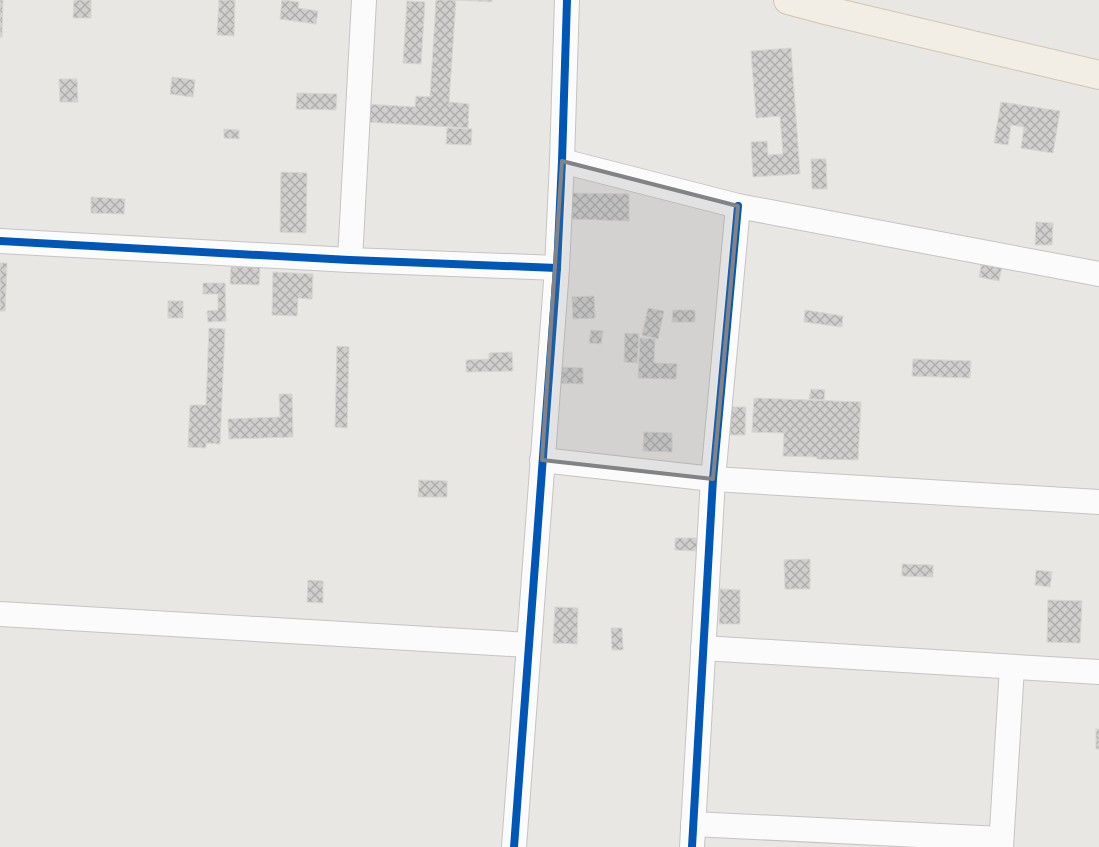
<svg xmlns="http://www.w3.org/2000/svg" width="1099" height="847" font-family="'Work Sans',sans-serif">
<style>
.building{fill:url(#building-cross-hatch);stroke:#d8d6d2}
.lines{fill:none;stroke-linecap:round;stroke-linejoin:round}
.minor-casing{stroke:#c4c4c3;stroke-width:26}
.major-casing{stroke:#d1c4b0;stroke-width:30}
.minor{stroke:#fcfbfb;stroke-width:24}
.major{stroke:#f2eee6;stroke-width:28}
.cycleway-casing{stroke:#fff;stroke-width:11}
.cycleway{stroke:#0057b8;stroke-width:8}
.marked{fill:#818385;fill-opacity:0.2;stroke:#818385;stroke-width:4;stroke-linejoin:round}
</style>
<defs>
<pattern id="building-cross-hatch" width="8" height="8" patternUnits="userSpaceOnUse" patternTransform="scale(1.25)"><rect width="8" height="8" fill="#d0cfcd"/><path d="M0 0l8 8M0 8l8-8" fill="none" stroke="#acabaa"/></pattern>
</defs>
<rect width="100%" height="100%" fill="#e9e7e3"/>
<g class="building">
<polygon points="0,0 3,0 2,37 0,37"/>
<polygon points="74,0 91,0 91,18 73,18"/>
<polygon points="219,0 235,0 234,36 217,35"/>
<polygon points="282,0 299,2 298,8 318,11 316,24 280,19"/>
<polygon points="436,0 456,0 449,102 469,104 468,128 365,122 366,104 415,107 416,96 430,97"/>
<polygon points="457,0 492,0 492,2"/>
<polygon points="407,1 425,2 421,64 403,63"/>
<polygon points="791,48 800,174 753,177 751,142 767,141 768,155 783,154 780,116 756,118 751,51"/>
<polygon points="172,77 195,80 193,97 170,94"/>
<polygon points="59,79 77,79 78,102 60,102"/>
<polygon points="297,93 337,94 336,110 296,109"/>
<polygon points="1001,102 1060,111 1053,153 1021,148 1024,127 1011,125 1008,145 994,143"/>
<polygon points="447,128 472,129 471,145 446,144"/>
<polygon points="224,129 239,130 239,139 224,138"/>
<polygon points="811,159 826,159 827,189 812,189"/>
<polygon points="281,172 307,173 306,233 280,232"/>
<polygon points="572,193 629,194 629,221 572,219"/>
<polygon points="91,197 125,199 124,214 91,213"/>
<polygon points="1036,222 1053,223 1052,245 1035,245"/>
<polygon points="982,261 1002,266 999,281 979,277"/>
<polygon points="0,263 7,263 5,311 0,311"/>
<polygon points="231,267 260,267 259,285 230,284"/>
<polygon points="273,272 313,274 312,299 298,298 297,316 272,315"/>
<polygon points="203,283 225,283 226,321 208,322 207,311 218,310 218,294 203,294"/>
<polygon points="594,296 595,318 573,319 572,297"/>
<rect x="168" y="301" width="15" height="17"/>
<polygon points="648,308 664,311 658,339 642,335"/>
<polygon points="673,310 695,310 695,322 672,322"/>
<polygon points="805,310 843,316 842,327 804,322"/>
<polygon points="209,328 225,329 220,444 206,443 206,448 188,447 190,405 206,405"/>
<polygon points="591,330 603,331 601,344 589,343"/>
<polygon points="625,333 639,334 637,363 624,362"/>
<polygon points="640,338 655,339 654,363 677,364 676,379 638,378"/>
<polygon points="337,346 349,347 347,428 335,427"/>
<polygon points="512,352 513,371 466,372 466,360 489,359 489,353"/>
<polygon points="913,359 971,361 970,378 912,376"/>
<polygon points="559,367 583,368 583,384 558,383"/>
<polygon points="811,389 825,390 824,400 809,399"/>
<polygon points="279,394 292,394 293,437 229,439 228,419 280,417"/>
<polygon points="754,398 861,402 858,460 817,459 817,457 783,456 784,433 752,432"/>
<polygon points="731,407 746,407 745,435 730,435"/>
<polygon points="644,432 672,433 672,452 643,451"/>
<polygon points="419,480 447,481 447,497 418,497"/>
<polygon points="675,538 697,538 697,551 675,550"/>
<polygon points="810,559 810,589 785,589 784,560"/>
<polygon points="902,564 933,565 933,577 902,576"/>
<polygon points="1036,570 1052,572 1050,587 1035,585"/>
<polygon points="308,580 323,581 323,603 307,602"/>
<polygon points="720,589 740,590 740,624 719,624"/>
<polygon points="1048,600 1082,601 1080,643 1047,642"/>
<polygon points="555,607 578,608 577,644 553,643"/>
<polygon points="611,628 622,628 623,650 612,650"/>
<rect x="1096" y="729" width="3" height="20"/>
</g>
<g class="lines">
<defs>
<g id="minor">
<polyline points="562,161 738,206 1099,274"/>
<polyline points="0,241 350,260 557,268"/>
<polyline points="350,260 364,0"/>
<polyline points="542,460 713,479 1099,502"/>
<polyline points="0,614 529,645"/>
<polyline points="703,648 1099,672"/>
<polyline points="693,824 1001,839"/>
<polyline points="514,847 557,268 562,161 567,0"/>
<polyline points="692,847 713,479 738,206"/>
<polyline points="1001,847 1012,667"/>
</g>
<polyline id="major" points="788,0 829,11 1099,75"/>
</defs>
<use href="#minor" class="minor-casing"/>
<use href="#major" class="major-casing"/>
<use href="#minor" class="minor"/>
<use href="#major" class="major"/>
<defs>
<g id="cycleway">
<polyline points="0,241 350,260 557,268"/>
<polyline points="514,847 557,268 562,161 567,0"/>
<polyline points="692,847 713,479 738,206"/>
</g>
</defs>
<use href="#cycleway" class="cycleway-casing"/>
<use href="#cycleway" class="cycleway"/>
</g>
<path class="marked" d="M 562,161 L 738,206 L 713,479 L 542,460 Z"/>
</svg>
